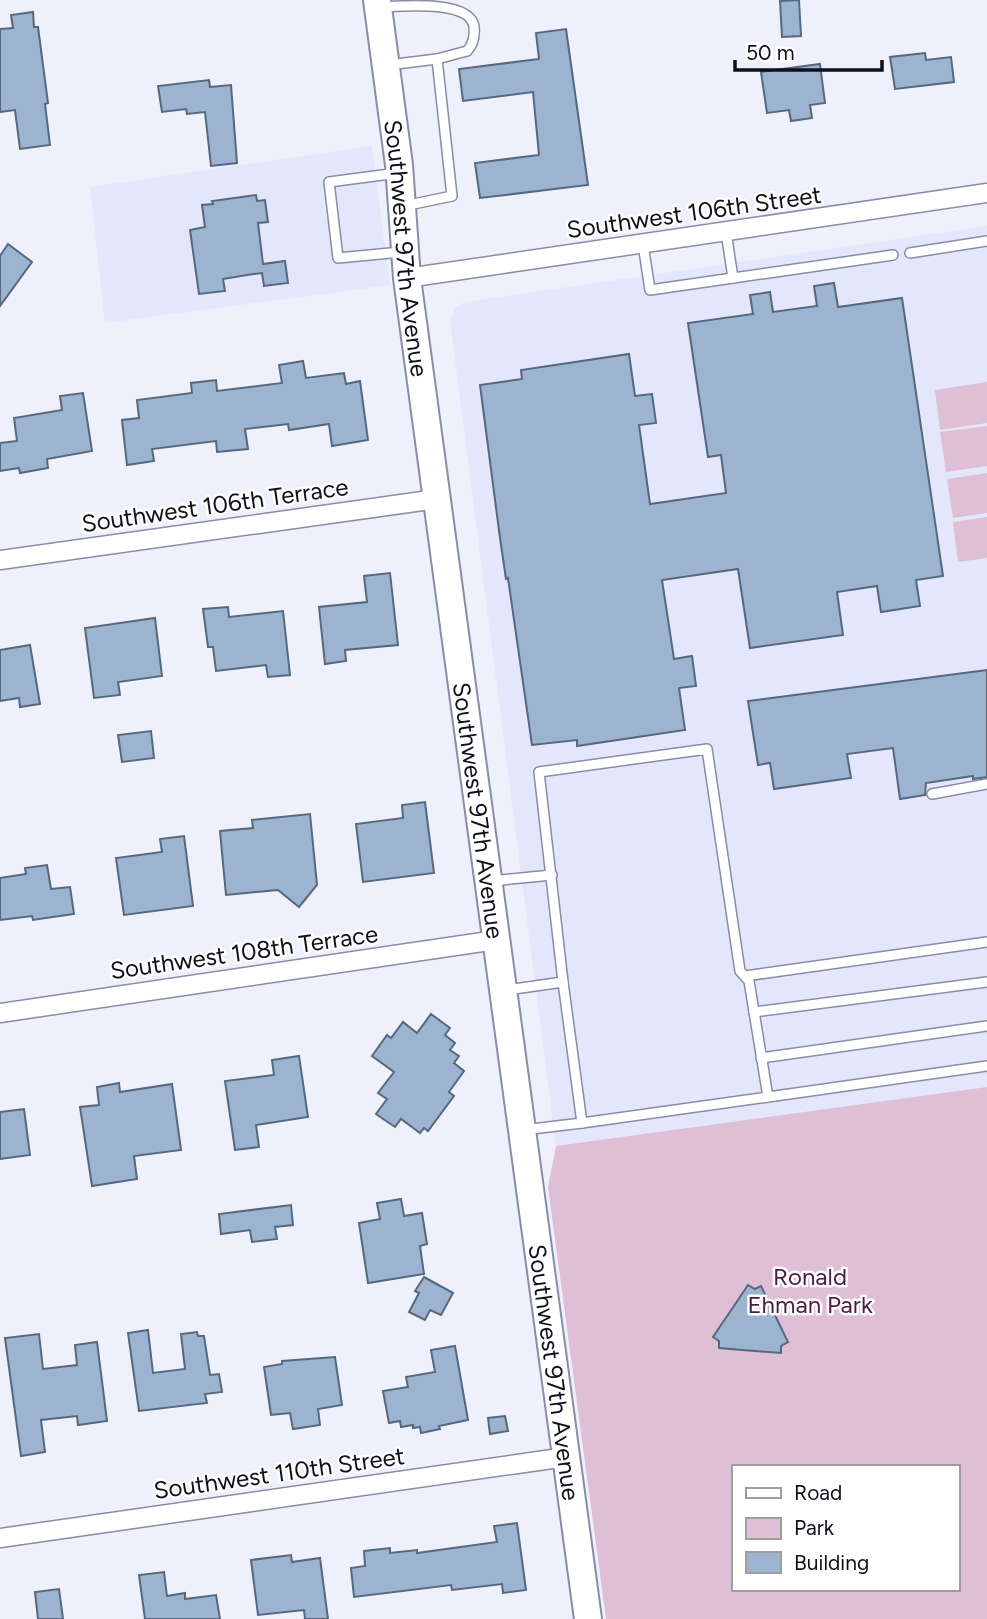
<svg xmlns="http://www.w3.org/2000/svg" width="987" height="1619" font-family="Figtree,sans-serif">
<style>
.built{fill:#e4e6fc}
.green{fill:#debfd6;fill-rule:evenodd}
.building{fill:#9cb4d0;stroke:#56687d;stroke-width:2}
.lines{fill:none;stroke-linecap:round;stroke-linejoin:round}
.lane-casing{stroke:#898ca7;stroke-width:12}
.street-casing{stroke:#898ca7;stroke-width:21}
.secondary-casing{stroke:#898ca7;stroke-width:30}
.lane{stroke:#fff;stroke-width:9}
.street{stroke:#fff;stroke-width:18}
.secondary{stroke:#fff;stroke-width:26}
.labels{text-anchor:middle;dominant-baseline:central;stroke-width:5;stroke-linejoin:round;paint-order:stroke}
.street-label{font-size:24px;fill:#0e0f18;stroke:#fefefe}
.park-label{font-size:24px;fill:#471e3f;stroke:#fefefe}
</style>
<rect width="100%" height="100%" fill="#eef0fc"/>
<g class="built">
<polygon points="372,146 390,285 105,323 90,187"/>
<polygon points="987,226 987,1087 556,1146 450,321 455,308 466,302"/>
</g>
<g class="green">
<polygon points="987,382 987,423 940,430 935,390"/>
<polygon points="987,426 987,466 946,472 940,432"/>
<polygon points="987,473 987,513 953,518 947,479"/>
<polygon points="987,517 987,558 958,562 953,522"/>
<path d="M 987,1087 L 987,1619 L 606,1619 L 548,1187 L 556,1146 ZM 733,1467 L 957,1467 L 957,1589 L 733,1589 Z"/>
</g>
<g class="building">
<polygon points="799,0 801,36 782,37 780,1"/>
<polygon points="33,12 34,27 38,27 48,103 45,104 50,145 20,149 15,110 0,112 0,29 13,28 11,15"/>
<polygon points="566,29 588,185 480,198 475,163 539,155 533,92 463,101 459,69 539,59 536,33"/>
<polygon points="925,53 926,60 951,57 954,82 895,89 890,57"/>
<polygon points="820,64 825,103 810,105 812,118 791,121 789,110 767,113 761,72"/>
<polygon points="209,80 210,87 231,85 237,163 211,166 205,112 187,114 186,109 162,112 158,86"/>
<polygon points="256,195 257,201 265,200 268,222 258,223 263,264 285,261 288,283 264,286 262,273 247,275 223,279 225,291 199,294 190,230 205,227 202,205 213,204 212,201"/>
<polygon points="8,244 32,262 0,306 0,256"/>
<polygon points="834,283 838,307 902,298 943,576 916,580 920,606 881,612 877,586 837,592 843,635 750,648 738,569 662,580 674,659 692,656 696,686 679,688 685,730 577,746 577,740 532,745 508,578 506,579 500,538 480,385 522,379 521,370 629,354 635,396 652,394 656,423 639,425 650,504 726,493 721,455 708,457 688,323 753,314 750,295 770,292 773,312 817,306 814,286"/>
<polygon points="303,361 306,378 344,373 346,384 360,381 368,440 332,446 329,424 289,430 288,424 245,429 248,449 217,452 216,441 152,449 154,461 127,465 122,420 139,418 137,400 192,393 191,383 216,380 217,391 282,383 279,365"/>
<polygon points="83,393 92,451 47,459 48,468 20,473 19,468 0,471 0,443 17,441 14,418 62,410 60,396"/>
<polygon points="390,573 398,645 345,650 346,661 325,664 319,607 367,602 364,576"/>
<polygon points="228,607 229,617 283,611 290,675 268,677 266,665 216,671 213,647 208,647 203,609"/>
<polygon points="155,618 162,676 118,682 120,695 94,698 85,628"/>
<polygon points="30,645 40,704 20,707 19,698 0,701 0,650"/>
<polygon points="987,670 987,777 973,779 973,776 926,783 925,795 900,799 893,748 847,754 851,778 774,789 770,763 758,765 748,701"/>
<polygon points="151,731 154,758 122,762 118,735"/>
<polygon points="425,802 434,873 363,882 356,824 403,818 402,805"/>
<polygon points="310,814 317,885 299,907 278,890 226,895 220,831 253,828 252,820"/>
<polygon points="184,836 193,906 124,915 116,858 162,852 160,839"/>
<polygon points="47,865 51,889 70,887 74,914 33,920 32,916 0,920 0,878 26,874 25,868"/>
<polygon points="431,1014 450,1028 445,1035 455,1043 450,1050 459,1056 454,1063 464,1071 449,1092 454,1096 428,1131 424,1128 420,1133 401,1119 395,1127 376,1114 387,1099 378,1093 394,1072 372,1056 387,1035 391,1038 403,1022 417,1033"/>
<polygon points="299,1056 308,1117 256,1125 259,1147 235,1150 225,1081 274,1075 272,1060"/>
<polygon points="119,1083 120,1092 172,1084 181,1150 134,1156 137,1179 92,1186 80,1107 99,1105 97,1087"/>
<polygon points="24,1109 30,1155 0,1159 0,1112"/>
<polygon points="401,1199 404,1216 422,1213 427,1244 420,1246 424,1274 368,1283 359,1223 380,1219 377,1203"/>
<polygon points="291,1205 293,1225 275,1227 277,1239 252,1242 250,1230 221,1234 219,1214"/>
<polygon points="424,1277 453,1293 441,1315 430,1310 425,1320 409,1312 419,1293 415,1291"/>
<polygon points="748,1285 755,1289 761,1286 788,1342 781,1346 781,1353 719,1348 719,1341 713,1337"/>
<polygon points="148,1330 153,1373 185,1369 181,1334 197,1332 198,1336 204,1336 210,1375 219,1374 222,1392 205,1394 207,1403 139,1411 128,1333"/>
<polygon points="39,1334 43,1369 77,1365 75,1345 97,1342 107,1421 78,1425 77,1416 41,1420 45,1452 21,1456 5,1338"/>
<polygon points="455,1346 468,1420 439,1426 440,1429 421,1433 420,1427 413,1428 413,1425 401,1427 400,1421 389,1423 383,1391 408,1387 406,1377 435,1372 431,1350"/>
<polygon points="335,1357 342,1405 318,1409 320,1425 293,1429 290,1413 271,1415 264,1367 282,1364 282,1361"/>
<polygon points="505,1416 508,1431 490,1434 488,1418"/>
<polygon points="517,1523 526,1590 503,1593 502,1584 452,1590 451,1585 354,1597 351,1568 365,1566 364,1551 390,1548 390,1553 417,1550 417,1553 497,1542 494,1526"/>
<polygon points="291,1555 292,1562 320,1558 328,1619 305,1619 304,1610 258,1615 251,1560"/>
<polygon points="164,1572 167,1596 185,1593 185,1599 216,1595 220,1619 145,1619 139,1575"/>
<polygon points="59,1589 63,1619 38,1619 35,1592"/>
</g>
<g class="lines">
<defs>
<g id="lane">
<path d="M 380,7 C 404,6 469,0 474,26 C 475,36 474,44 467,51 L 437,59 L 388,65"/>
<polyline points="398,173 329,182 338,258 401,252"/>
<polyline points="404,206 452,196 437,59"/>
<polyline points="726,232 733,278 893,255"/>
<polyline points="643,244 650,290 733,278"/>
<polyline points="910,253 987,241"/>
<polyline points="932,794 987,784"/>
<polyline points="491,881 552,875"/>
<polyline points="745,976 987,942"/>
<polyline points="563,982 539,772 707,749 740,971 749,981 768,1097 582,1123"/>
<polyline points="507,990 563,982 582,1123 523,1130"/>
<polyline points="754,1012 987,982"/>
<polyline points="761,1058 987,1026"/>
<polyline points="768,1097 987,1066"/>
</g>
<g id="street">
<polyline points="407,278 987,193"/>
<polyline points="0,560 437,499"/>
<polyline points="0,1013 496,940"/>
<polyline points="0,1538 566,1457"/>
</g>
<g id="secondary">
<path id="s1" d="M 377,0 L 399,165 L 407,278 L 588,1619"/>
</g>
</defs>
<use href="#lane" class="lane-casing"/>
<use href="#street" class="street-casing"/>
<use href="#secondary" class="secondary-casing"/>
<use href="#lane" class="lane"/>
<use href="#street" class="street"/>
<use href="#secondary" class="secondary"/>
</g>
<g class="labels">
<g class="street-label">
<text transform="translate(694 212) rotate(-8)">Southwest 106th Street</text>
<text stroke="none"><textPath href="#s1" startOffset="250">Southwest 97th Avenue</textPath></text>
<text transform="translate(215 505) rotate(-8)">Southwest 106th Terrace</text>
<text stroke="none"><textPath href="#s1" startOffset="817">Southwest 97th Avenue</textPath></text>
<text transform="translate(244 952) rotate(-8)">Southwest 108th Terrace</text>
<text stroke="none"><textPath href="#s1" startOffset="1384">Southwest 97th Avenue</textPath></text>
<text transform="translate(279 1473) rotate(-8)">Southwest 110th Street</text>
</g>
<g class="park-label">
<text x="810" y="1276">Ronald<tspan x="810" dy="28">Ehman Park</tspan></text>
</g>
</g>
<rect x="732" y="1465" width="228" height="126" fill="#fefefe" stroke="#9e9ea2" stroke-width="2"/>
<rect x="746" y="1488" width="35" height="10" fill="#ffffff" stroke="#9e9ea2" stroke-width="2"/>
<text x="794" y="1500" font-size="21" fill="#0e0f18">Road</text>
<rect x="746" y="1518" width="35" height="21" fill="#debfd6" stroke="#9e9ea2" stroke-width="2"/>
<text x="794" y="1535" font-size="21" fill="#0e0f18">Park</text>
<rect x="746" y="1552" width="35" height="21" fill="#9cb4d0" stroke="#9e9ea2" stroke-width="2"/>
<text x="794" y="1570" font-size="21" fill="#0e0f18">Building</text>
<path d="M735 60v10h147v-10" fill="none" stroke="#0e0f18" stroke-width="3.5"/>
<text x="746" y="60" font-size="21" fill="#0e0f18" stroke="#fefefe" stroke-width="5" paint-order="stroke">50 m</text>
</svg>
